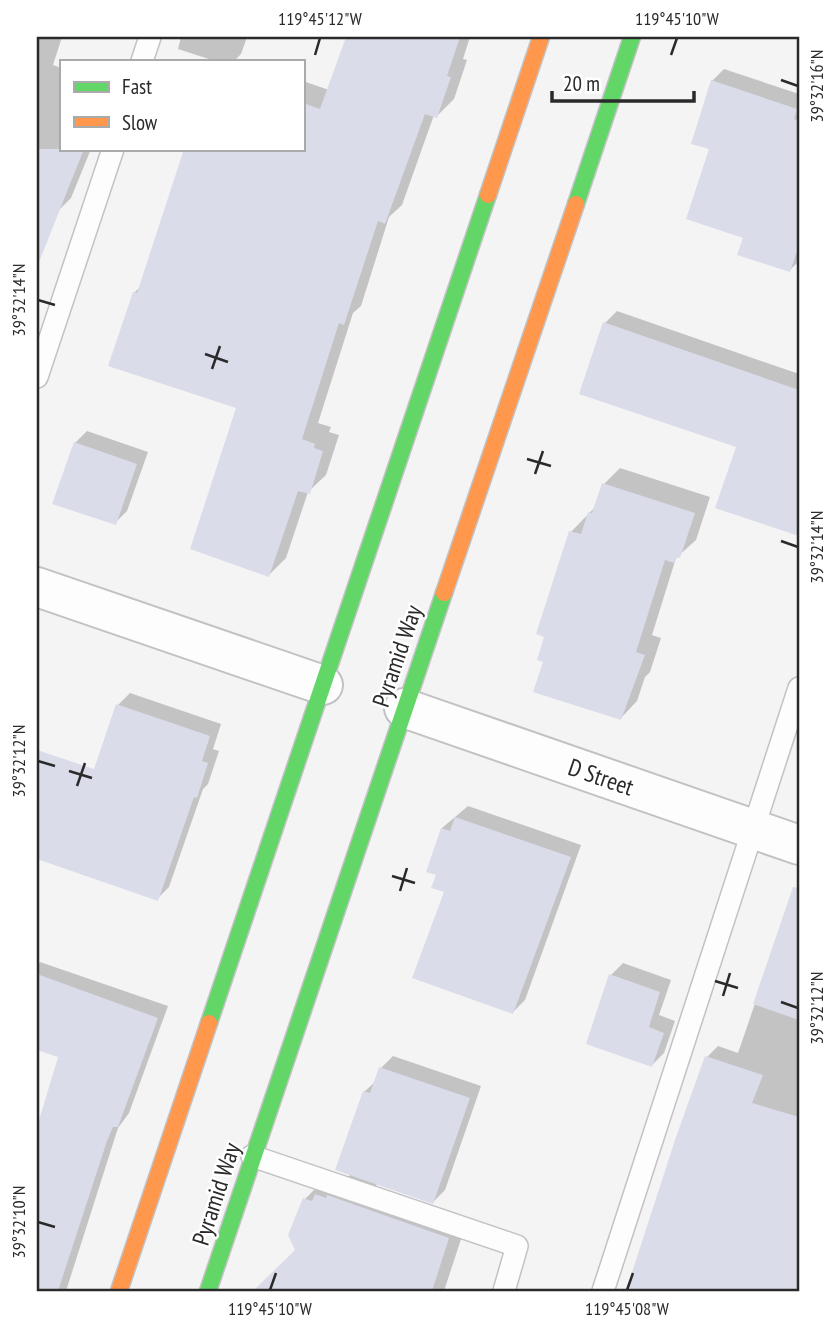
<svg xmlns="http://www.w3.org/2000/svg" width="836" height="1328" font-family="'PT Sans Narrow',sans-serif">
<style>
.shadow{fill:#0003}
.building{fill:#dadce9}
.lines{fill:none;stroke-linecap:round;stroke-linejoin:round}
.lane-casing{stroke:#c2c2c4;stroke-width:24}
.street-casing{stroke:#c2c2c4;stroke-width:42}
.fast-casing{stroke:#c2c2c4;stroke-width:19}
.slow-casing{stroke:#c2c2c4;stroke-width:19}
.lane{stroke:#fdfdfe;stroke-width:21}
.street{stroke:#fdfdfe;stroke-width:38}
.fast{stroke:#63d668;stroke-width:16}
.slow{stroke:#ff974d;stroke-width:16}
.ticks{fill:none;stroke:#2a2a2b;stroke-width:2.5}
.labels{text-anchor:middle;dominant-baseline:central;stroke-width:5;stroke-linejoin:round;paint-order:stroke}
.street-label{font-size:24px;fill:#2a2a2b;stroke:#fff}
.neatline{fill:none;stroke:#2a2a2b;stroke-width:2.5}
.ticks-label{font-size:18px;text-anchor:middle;fill:#2a2a2b}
</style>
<rect width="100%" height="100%" fill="#f4f4f5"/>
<g class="shadow">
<polygon points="37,37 62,37 53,65 61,68 61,149 91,149 71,198 57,212 37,206"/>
<polygon points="181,37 247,37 241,54 236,59 244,61 215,61 178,49"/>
<polygon points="348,37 470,37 463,59 467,60 454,99 437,116 434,115 402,205 389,217 361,306 353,313 318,423 331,427 329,432 339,435 326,475 308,492 286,558 269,575 238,407 134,293 142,285 186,149 303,149 303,81 329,90"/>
<polygon points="724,69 799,94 799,261 790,270 745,237 711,148 712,81"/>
<polygon points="617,311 799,374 799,535 717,507 738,446 605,323"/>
<polygon points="87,431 148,452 127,511 115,523 75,443"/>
<polygon points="620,468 710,497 696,540 676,558 652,635 661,638 650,672 645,677 637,701 621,718 545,660 571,532 597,505 604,484"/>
<polygon points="130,693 221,724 213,749 219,751 208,784 203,789 169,887 157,899 118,705"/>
<polygon points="468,806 581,845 525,1000 513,1012 446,891 439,874 428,871 442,828"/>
<polygon points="795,908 799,910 799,1291 627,1291 676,1140 707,1057 718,1046 738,1053 784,919"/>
<polygon points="40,962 168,1006 129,1113 118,1128 66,1291 37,1291 37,1133 60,1056 37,1048 37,965"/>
<polygon points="623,963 671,980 659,1015 675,1021 664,1053 652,1065 611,975"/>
<polygon points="393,1056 481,1086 445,1190 433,1202 377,1183 376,1186 468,1218 444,1291 266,1291 271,1276 297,1250 305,1199 325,1179 347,1178 351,1174 364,1092 377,1080 381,1068"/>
</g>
<g class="building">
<polygon points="346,37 460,37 447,76 451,77 437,118 425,114 385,224 378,221 344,325 339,323 302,439 315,444 314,448 323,451 310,494 298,491 269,577 190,549 236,408 108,366 133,292 137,293 184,149 303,149 303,103 320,109"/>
<polygon points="711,80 797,109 794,119 799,121 799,245 790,272 737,255 743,238 686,219 709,149 691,144"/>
<polygon points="37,149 84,149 39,262 37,261"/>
<polygon points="603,322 799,390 799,536 715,508 736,447 579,394"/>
<polygon points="74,442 137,464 116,525 52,504"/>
<polygon points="602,483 695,513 680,558 676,557 674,563 665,560 636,652 645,655 621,720 533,692 543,662 537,660 544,637 536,634 569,531 581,534 588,512 592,513"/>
<polygon points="116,704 210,736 202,761 208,763 197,798 194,797 158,901 37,859 37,750 94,769"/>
<polygon points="455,817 571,857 513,1014 412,978 444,892 431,888 436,875 426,872 441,828 450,831"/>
<polygon points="793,887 799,888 799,1020 753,1004"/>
<polygon points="37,974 158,1018 118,1127 113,1127 107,1141 58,1291 37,1291 37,1127 58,1057 37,1050"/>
<polygon points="609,974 660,992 649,1027 664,1033 652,1067 586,1044"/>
<polygon points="705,1056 763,1075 752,1103 799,1117 799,1291 626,1291 675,1140"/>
<polygon points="379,1067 470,1098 433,1204 335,1170 363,1091 370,1093"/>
<polygon points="315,1194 326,1198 327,1195 449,1238 432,1291 253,1291 295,1250 288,1235 303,1198 312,1201"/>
</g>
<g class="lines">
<defs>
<g id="lane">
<polyline points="142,61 150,37"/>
<polyline points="37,377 113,149"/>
<polyline points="252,1156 517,1246 504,1291"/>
<polyline points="603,1291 799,688"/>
</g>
<g id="street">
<polyline points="37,587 323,685"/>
<polyline points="404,708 799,845"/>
</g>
<g id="fast">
<polyline points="576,204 632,37"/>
<polyline points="209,1023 488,195"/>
<polyline points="208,1291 444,593"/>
</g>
<g id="slow">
<polyline points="488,195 541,37"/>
<polyline points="444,593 576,204"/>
<polyline points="119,1291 209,1023"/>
</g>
</defs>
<use href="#lane" class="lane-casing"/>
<use href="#street" class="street-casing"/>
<use href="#fast" class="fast-casing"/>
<use href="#slow" class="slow-casing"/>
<use href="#lane" class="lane"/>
<use href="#street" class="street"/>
<use href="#fast" class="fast"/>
<use href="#slow" class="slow"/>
</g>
<path class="ticks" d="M 315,55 L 320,38M 671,55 L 677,38M 781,80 L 798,86M 38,300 L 55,305M 205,354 L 228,362M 212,369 L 220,346M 527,459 L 551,466M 535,474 L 543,451M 781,541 L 798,547M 38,761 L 55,766M 69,771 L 92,778M 77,786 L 85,763M 392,876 L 415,883M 400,891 L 407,868M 715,981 L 738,988M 723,996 L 730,973M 781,1002 L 798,1008M 38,1222 L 55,1227M 270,1290 L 276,1273M 627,1290 L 633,1273"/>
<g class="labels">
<g class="street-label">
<text transform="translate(397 656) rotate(-71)">Pyramid Way</text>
<text transform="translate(601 777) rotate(19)">D Street</text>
<text transform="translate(216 1194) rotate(-72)">Pyramid Way</text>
</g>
</g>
<rect width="836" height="1328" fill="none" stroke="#ffffff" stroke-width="77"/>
<rect x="60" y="60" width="245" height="91" fill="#ffffff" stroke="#aaaaaa" stroke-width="2"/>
<rect x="74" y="82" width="35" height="10" fill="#63d668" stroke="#aaaaaa" stroke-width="2"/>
<text x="122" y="94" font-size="21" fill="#2a2a2b">Fast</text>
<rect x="74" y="117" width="35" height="10" fill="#ff974d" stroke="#aaaaaa" stroke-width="2"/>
<text x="122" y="130" font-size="21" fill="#2a2a2b">Slow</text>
<path d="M552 91v10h142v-10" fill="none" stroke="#2a2a2b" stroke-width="3.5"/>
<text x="563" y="91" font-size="21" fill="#2a2a2b" stroke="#ffffff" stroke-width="5" paint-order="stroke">20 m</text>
<rect x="38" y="38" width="760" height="1252" class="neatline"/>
<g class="ticks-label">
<text x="320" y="25">119°45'12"W</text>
<text x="677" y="25">119°45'10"W</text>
<text transform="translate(817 86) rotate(-90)" y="6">39°32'16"N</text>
<text transform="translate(19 300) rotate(-90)" y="6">39°32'14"N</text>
<text transform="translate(817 547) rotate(-90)" y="6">39°32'14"N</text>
<text transform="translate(19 761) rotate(-90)" y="6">39°32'12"N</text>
<text transform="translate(817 1008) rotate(-90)" y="6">39°32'12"N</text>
<text transform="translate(19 1222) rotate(-90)" y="6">39°32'10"N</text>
<text x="270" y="1315">119°45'10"W</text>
<text x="627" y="1315">119°45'08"W</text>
</g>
</svg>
